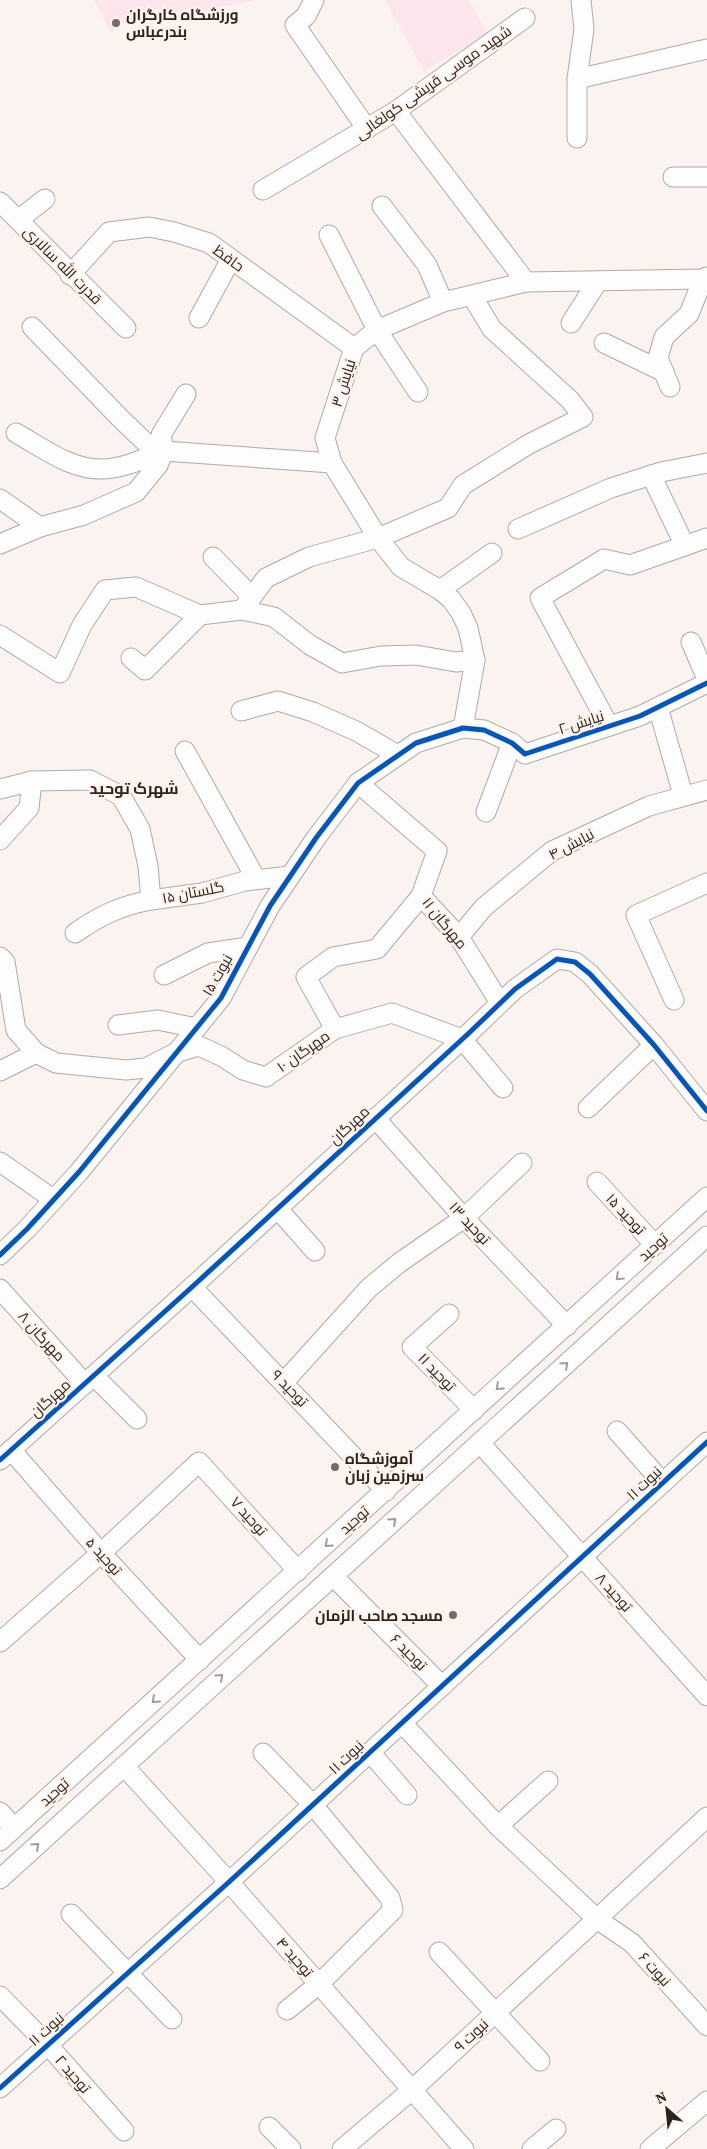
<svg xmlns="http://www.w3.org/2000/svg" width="707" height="2149" font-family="'Source Serif 4',Cairo,serif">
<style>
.green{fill:#fce6eb}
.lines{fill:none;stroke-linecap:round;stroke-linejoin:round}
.minor-casing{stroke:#afaaa7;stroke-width:21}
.minor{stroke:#fefdfd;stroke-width:19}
.cycleway-casing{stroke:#fef2eb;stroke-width:8}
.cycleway{stroke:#0057b8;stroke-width:5}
.oneway{stroke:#9f9b9a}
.poi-dot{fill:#736c69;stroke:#fef2eb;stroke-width:2}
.labels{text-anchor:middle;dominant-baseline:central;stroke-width:4.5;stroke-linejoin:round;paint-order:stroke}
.poi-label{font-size:15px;font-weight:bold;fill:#2a2421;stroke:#fef2eb;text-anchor:start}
.street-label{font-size:15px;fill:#2a2421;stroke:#fef2eb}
.neighbourhood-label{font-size:16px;font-weight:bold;fill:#2a2421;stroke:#fef2eb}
</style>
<rect width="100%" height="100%" fill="#faf3ef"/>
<g class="green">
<polygon points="94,0 256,0 192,13 147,8 111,32"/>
<polygon points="385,0 469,0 488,35 424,71"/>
</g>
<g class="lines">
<defs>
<g id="minor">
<polyline points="314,0 306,16 295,25 367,129"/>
<polyline points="581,0 584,29 577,79 707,49"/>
<polyline points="577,79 577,138"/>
<polyline points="396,111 526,282"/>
<polyline points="673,177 707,177"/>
<polyline points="263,190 396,111 525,18"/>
<polyline points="0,202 126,328"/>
<polyline points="382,206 427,265 443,302"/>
<polyline points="18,220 45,199"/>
<polyline points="329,235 377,330 418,392"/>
<polyline points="70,275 109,232 149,227 174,232 209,243 354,348"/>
<polyline points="199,318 231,259"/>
<polyline points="571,323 598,281"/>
<polyline points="32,327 120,418 145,442 164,451"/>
<polyline points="604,343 664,372"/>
<polyline points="670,387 658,358 664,337 689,314 703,279"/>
<path d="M 16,433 C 43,448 72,471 105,469 C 124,468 146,458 164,451"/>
<polyline points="164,451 161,435 186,394"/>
<polyline points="651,475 685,546"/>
<polyline points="0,499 40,527 84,515 136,492 158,465 164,451 332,463"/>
<polyline points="518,529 611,488 661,472 707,463"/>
<polyline points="0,544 40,527"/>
<polyline points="213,557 252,597"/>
<polyline points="440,590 492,553"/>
<polyline points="242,610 266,578 309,557 378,538 448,508 463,485 529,444 583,417 570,400 492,329 472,296"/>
<polyline points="0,635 60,673 82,625 105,590 136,587 200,615 242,610 274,617 310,645 342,663 381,656 416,655 456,662 475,660"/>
<polyline points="691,642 707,679"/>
<polyline points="131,658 145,670 200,615"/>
<polyline points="658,707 683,795"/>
<polyline points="241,711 278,701 313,712 356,731 398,755"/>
<polyline points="609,726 540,598 604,559 630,565 707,538"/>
<polyline points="463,728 475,660 468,628 461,613 451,599 440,590 401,567 378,538 332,463 325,438 354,348 377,330 443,302 526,282 703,279 707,277"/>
<polyline points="185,751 256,879"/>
<polyline points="358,783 437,851 421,896 459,937 500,1003"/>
<polyline points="0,789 32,781 90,780 121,796 140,829 148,866 151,900 202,893 245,881 290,876"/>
<polyline points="486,812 512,743"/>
<polyline points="0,840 29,808 32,781"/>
<path d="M 75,933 C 101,915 120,906 151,900"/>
<polyline points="459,937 484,907 552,851 649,806 707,790"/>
<polyline points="0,957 5,962 16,1030 36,1053 56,1063 126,1070 146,1068 175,1053 199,1046 221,1056 243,1070 266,1077 335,1029 392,1013 462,1039 503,1088"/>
<polyline points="164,975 208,953 248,947"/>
<polyline points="674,1000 636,915 707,883"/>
<polyline points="118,1025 158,1020 196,1028"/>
<polyline points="335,1029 306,977 333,957 377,949 421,896"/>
<polyline points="0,1071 36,1053"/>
<polyline points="588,1108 654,1045"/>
<polyline points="375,1118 464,1218 567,1326"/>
<polyline points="0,1162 53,1199"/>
<polyline points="597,1182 655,1245"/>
<polyline points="277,1208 315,1251"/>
<polyline points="0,1255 27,1229 79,1172 221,998 270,906 316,838 358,783 416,743 463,728 484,730 512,743 525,754 640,716 707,683"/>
<polyline points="192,1287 386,1491"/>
<polyline points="0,1289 85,1384"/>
<polyline points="449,1314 412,1347 474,1410"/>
<polyline points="94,1376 137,1419"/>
<polyline points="284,1382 369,1288 399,1263 464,1218 522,1163"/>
<polyline points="617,1431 663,1483"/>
<polyline points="480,1443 707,1696"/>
<polyline points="11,1450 101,1553 200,1660"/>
<polyline points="0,1460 192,1287 469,1033 515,989 557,959 575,962 590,974 654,1045 707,1111"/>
<polyline points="333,1576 442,1686"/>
<polyline points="0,1642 101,1553 199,1462 298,1571"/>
<polyline points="402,1723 498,1826 597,1919 632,1943 707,2026"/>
<polyline points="370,1752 407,1795"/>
<polyline points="263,1753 313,1805 390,1898 393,1910 319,1984 287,2010"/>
<polyline points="124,1766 229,1882 464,2149"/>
<polyline points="0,1812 14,1828"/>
<polyline points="498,1826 548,1781"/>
<polyline points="0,1841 707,1197"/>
<polyline points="0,1879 707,1236"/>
<polyline points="71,1914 172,2019"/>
<polyline points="439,1952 540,2061"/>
<polyline points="0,1996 48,2045 124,2131"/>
<polyline points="0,2088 229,1882 707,1442"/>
<polyline points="269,2127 291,2149"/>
<polyline points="342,2149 413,2089 707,1817"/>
<polyline points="532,2149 556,2129"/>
<polyline points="650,2149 707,2101"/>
</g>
</defs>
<use href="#minor" class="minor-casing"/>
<use href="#minor" class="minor"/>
<defs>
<g id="cycleway">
<polyline points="0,1255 27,1229 79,1172 221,998 270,906 316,838 358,783 416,743 463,728 484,730 512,743 525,754 640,716 707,683"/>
<polyline points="0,1460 192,1287 469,1033 515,989 557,959 575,962 590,974 654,1045 707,1111"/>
<polyline points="0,2088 229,1882 707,1442"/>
</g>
</defs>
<use href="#cycleway" class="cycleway-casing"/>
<use href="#cycleway" class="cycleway"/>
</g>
<defs><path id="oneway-chevron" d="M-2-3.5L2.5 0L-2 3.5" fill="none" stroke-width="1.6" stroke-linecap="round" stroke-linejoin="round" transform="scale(1.25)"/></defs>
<g class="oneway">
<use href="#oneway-chevron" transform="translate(619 1277) rotate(137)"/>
<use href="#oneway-chevron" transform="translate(565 1365) rotate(-42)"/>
<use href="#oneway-chevron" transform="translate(499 1387) rotate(138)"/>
<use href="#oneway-chevron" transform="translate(393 1521) rotate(-42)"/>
<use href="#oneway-chevron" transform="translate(328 1544) rotate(138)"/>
<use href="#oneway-chevron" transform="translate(220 1677) rotate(-42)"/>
<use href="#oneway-chevron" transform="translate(155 1700) rotate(138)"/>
<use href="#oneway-chevron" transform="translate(36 1846) rotate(-42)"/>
</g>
<g class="poi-dot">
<circle cx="116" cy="23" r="5"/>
<circle cx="335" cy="1467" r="5"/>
<circle cx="453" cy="1615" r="5"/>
</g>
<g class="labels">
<g class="poi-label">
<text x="126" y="14">ورزشگاه کارگران<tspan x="126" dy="17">بندرعباس</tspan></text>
<text x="345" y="1458">آموزشگاه<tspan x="345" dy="17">سرزمین زبان</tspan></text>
<text x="443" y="1615" text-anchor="end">مسجد صاحب الزمان</text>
</g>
<g class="street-label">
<text transform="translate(433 82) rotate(-35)">شهید موسی قریشی کولغالی</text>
<text transform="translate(229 258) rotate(36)">حافظ</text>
<text transform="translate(63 265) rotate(45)">قدرت الله سالاری</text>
<text transform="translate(343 383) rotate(-72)">نیایش ۳</text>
<text transform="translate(581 722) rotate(-18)">نیایش ۲</text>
<text transform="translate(571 844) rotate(-28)">نیایش ۴</text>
<text transform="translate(193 892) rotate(-11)">گلستان ۱۵</text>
<text transform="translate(445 923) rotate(51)">مهرگان ۱۱</text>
<text transform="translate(217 975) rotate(-60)">نبوت ۱۵</text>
<text transform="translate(303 1051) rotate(-35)">مهرگان ۱۰</text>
<text transform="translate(349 1125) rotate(-43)">مهرگان</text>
<text transform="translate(626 1214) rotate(47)">توحید ۱۵</text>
<text transform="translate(470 1223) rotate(47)">توحید ۱۳</text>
<text transform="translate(653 1247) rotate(-42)">توحید</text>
<text transform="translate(42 1336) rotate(48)">مهرگان ۸</text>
<text transform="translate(437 1372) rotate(46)">توحید ۱۱</text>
<text transform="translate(290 1388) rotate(46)">توحید ۹</text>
<text transform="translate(50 1398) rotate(-42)">مهرگان</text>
<text transform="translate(644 1483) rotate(-43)">نبوت ۱۱</text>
<text transform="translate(249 1516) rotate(48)">توحید ۷</text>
<text transform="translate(354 1520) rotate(-42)">توحید</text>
<text transform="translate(104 1556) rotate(48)">توحید ۵</text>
<text transform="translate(614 1592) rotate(48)">توحید ۸</text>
<text transform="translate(409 1652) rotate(45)">توحید ۶</text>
<text transform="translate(346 1757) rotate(-43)">نبوت ۱۱</text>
<text transform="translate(54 1792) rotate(-42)">توحید</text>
<text transform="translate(295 1957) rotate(49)">توحید ۴</text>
<text transform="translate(655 1969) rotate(48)">نبوت ۶</text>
<text transform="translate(46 2029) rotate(-42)">نبوت ۱۱</text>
<text transform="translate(471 2035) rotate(-43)">نبوت ۹</text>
<text transform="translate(73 2074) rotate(49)">توحید ۲</text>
</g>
<g class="neighbourhood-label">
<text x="134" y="788">شهرک توحید</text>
</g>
</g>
<g transform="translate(667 2109) rotate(333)" stroke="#fef2eb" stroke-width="4" paint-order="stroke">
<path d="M0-4L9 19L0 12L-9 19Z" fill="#2a2421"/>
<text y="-8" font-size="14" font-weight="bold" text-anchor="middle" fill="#2a2421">N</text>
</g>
</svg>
